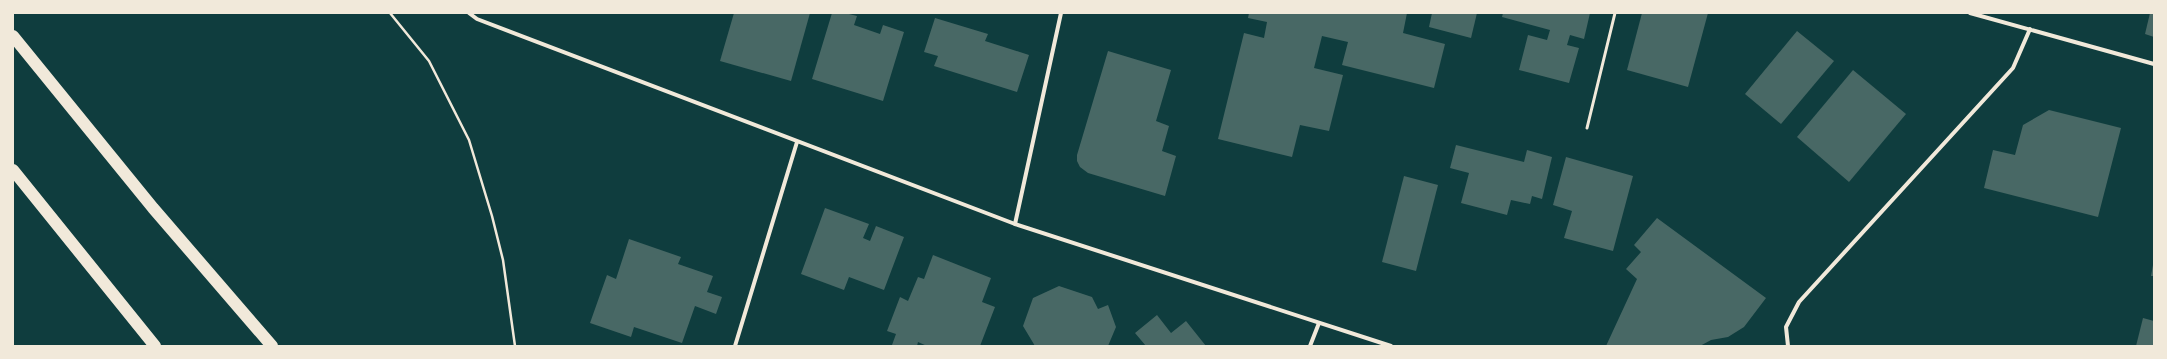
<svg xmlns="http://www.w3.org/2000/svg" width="2167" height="359" font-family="Mulish,sans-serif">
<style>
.building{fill:#486865}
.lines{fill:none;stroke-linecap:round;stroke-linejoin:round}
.path{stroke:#f1e9da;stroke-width:2.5}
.service{stroke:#f1e9da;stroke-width:3}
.minor{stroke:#f1e9da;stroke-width:4}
.motorway{stroke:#f1e9da;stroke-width:12}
</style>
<rect width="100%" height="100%" fill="#0f3d3e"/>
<g class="building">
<polygon points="734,13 810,13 791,81 720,61"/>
<polygon points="832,13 845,13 857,16 854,25 880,34 883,25 904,32 883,101 812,79"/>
<polygon points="1249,13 1407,13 1403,33 1445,44 1434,88 1342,65 1348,42 1322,36 1314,68 1343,75 1329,131 1300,125 1292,157 1218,139 1244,33 1264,38 1267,22 1248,18"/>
<polygon points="1432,13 1477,13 1471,38 1429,27"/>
<polygon points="1503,13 1590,13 1584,39 1570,35 1567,45 1579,48 1569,83 1519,70 1528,35 1547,40 1550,30 1502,17"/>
<polygon points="1642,13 1708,13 1688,87 1627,70"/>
<polygon points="2150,13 2154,13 2154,37 2145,34"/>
<polygon points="935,18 988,34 985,41 1029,55 1017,92 934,66 938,56 924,52"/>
<polygon points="1797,31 1834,61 1781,124 1745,94"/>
<polygon points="1108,51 1171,70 1156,121 1169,126 1162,151 1176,156 1165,196 1088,173 1080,167 1077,161 1077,155"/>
<polygon points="1853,70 1906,114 1849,182 1797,137"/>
<polygon points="2049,110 2121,128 2098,217 1984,188 1993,150 2015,155 2023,125"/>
<polygon points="1456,145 1524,162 1527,150 1552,157 1542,199 1532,196 1530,204 1511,200 1507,215 1461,203 1469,173 1450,168"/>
<polygon points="1566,157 1633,176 1613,251 1564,238 1572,211 1553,205"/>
<polygon points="1404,176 1438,185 1416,271 1382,262"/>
<polygon points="825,208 869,224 863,238 870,241 876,226 904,237 884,290 849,277 844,290 801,274"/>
<polygon points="1657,218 1766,298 1744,327 1728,337 1711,340 1700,346 1606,346 1637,279 1626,269 1641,252 1634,245"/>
<polygon points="629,239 681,257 678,264 713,276 707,292 722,297 716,314 695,306 682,343 634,327 631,337 590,323 607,275 616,279"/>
<polygon points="933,255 991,278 982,302 995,307 980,346 927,346 918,342 917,346 892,345 896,334 887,331 900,297 908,301 918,277 924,279"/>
<polygon points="2153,265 2154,265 2154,276 2151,276"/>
<polygon points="1059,286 1092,297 1098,309 1108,305 1116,327 1108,346 1035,346 1023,326 1033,298"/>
<polygon points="1157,315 1171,333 1186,321 1206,346 1146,346 1135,333"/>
<polygon points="2143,318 2154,321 2154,346 2136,346"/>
</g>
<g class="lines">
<polyline class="path" points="390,13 429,61 469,140 492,216 503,260 515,346"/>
<polyline class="service" points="1587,128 1615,13"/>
<g class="minor">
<polyline points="469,13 477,19 1015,224 1391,346"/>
<polyline points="1970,13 2154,64"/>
<polyline points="1015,224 1061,13"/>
<polyline points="735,346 797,142"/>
<polyline points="1310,346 1319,323"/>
<polyline points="1788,346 1786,327 1799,302 2013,68 2030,29"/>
</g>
<g class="motorway">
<polyline points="13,36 153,208 272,346"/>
<polyline points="13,170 155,346"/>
</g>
</g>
<rect width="2167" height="359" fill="none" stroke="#f1e9da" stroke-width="28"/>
</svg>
